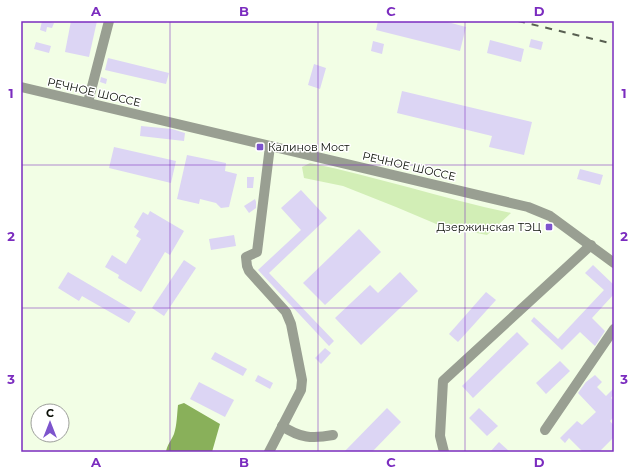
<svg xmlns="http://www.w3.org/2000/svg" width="635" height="473" font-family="Montserrat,sans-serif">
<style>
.green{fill:#d2eeb6}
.water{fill:#89b05a}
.building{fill:#dcd5f4}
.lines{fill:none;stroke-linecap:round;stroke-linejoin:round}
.minor{stroke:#999f92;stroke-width:10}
.rail{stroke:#585f51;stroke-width:2;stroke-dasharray:7 7;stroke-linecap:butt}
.grid{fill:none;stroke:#7b2cbf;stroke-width:1;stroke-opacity:0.55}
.poi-dot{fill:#7d54cd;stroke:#fff;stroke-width:1.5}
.labels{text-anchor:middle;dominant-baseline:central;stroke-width:3;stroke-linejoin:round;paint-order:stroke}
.street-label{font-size:11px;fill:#090e05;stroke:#fff}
.poi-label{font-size:11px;fill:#090e05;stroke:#fff;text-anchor:start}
.neatline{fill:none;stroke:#7b2cbf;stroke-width:1.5}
.grid-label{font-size:13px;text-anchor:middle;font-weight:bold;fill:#7b2cbf}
</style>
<rect width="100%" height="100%" fill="#f2fee5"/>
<path class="green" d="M 310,163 C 378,177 444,199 511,213 L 487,235 L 441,226 L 396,207 L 343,186 L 304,178 L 302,167 Z"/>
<path class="water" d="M 184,403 L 220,424 L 212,452 L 166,452 C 167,445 171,441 174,434 C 177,425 177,414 178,405 Z"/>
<g class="building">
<polygon points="42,21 50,21 49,22 54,23 52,28 47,27 46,32 40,30"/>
<polygon points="71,21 97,21 89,57 65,52"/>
<polygon points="378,21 444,21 466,27 460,51 376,30"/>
<polygon points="531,39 543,42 541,50 529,47"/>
<polygon points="490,40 524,49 521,62 487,53"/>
<polygon points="373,41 384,44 382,54 371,51"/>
<polygon points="36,42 51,46 49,53 34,49"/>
<polygon points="108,58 169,73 166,84 105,70"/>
<polygon points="314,64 326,68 320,89 308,85"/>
<polygon points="101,77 107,79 106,84 100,82"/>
<polygon points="402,91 532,122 524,155 489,147 492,136 397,113"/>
<polygon points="141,126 172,129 185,133 184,141 140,136"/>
<polygon points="114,147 176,161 171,183 109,168"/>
<polygon points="187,155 226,163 225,171 237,174 229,207 221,208 216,203 200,199 199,204 177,199"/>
<polygon points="580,169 603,175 600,185 577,179"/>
<polygon points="247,177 254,177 253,188 247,188"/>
<polygon points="301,190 327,218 269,273 334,341 329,346 258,270 301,230 281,208"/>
<polygon points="255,199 256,202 256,208 249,213 244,206"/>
<polygon points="150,211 184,231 170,255 165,252 141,292 118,278 119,275 105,267 112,255 126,264 141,239 136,236 139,231 134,227 143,212 148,215"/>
<polygon points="359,229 381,252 325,305 303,283"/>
<polygon points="234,235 236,246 211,250 209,239"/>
<polygon points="184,260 196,268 164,316 152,308"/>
<polygon points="593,265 614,285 614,294 592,318 605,331 595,346 580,332 562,350 531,321 534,317 558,339 604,290 585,273"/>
<polygon points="68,272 136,312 129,323 82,296 79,301 58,288"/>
<polygon points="400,272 418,291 361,345 335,318 370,285 378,293"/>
<polygon points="486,292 496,300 458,342 449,334"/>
<polygon points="517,332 529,344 473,398 462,386"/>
<polygon points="325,348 331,353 321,364 315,358"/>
<polygon points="215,352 247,369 243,376 211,359"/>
<polygon points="560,361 570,371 546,394 536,383"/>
<polygon points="258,375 273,383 270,389 255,381"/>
<polygon points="595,375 602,382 597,387 606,396 614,388 614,394 611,398 614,401 614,417 610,421 614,426 614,437 599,452 583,452 569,438 565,443 560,438 577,421 582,425 596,412 578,393 586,382"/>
<polygon points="199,382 234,400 225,417 190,399"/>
<polygon points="387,408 401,422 372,452 344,452"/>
<polygon points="479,408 498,426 487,436 469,418"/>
<polygon points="499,442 510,452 490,452"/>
</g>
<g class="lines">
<g class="minor">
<polyline points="21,87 528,207 550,216 614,263"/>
<polyline points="88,102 109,21"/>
<path d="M 282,426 C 300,438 312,439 333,435"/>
<polyline points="545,430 614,329"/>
<polyline points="269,452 301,390 302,380 291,324 286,312 249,271 247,266 246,257 257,252 270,146"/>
<polyline points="444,452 440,436 443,381 591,245"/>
</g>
<polyline class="rail" points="518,21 614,44"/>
</g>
<path class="grid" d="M 170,21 L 170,452M 318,21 L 318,452M 465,21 L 465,452M 21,165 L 614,165M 21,308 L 614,308"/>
<g class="poi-dot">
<rect x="256" y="143" width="8" height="8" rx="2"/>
<rect x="545" y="223" width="8" height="8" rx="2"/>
</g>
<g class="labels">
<g class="street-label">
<text transform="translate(94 92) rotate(13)">РЕЧНОЕ ШОССЕ</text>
<text transform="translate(409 166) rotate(13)">РЕЧНОЕ ШОССЕ</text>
</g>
<g class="poi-label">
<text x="268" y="147">Калинов Мост</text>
<text x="541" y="227" text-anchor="end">Дзержинская ТЭЦ</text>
</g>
</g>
<rect width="635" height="473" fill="none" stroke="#ffffff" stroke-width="44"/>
<g transform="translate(50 423)"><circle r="19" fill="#ffffff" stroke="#9d9f9b"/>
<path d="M0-3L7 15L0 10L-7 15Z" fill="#7d54cd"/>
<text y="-6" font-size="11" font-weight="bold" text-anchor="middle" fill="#090e05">С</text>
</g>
<rect x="22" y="22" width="591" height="429" class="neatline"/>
<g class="grid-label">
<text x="96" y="16">A</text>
<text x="244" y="16">B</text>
<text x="391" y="16">C</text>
<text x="539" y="16">D</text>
<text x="11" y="98">1</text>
<text x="624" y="98">1</text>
<text x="11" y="241">2</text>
<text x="624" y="241">2</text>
<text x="11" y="384">3</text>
<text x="624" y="384">3</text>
<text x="96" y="467">A</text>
<text x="244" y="467">B</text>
<text x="391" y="467">C</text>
<text x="539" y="467">D</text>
</g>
</svg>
